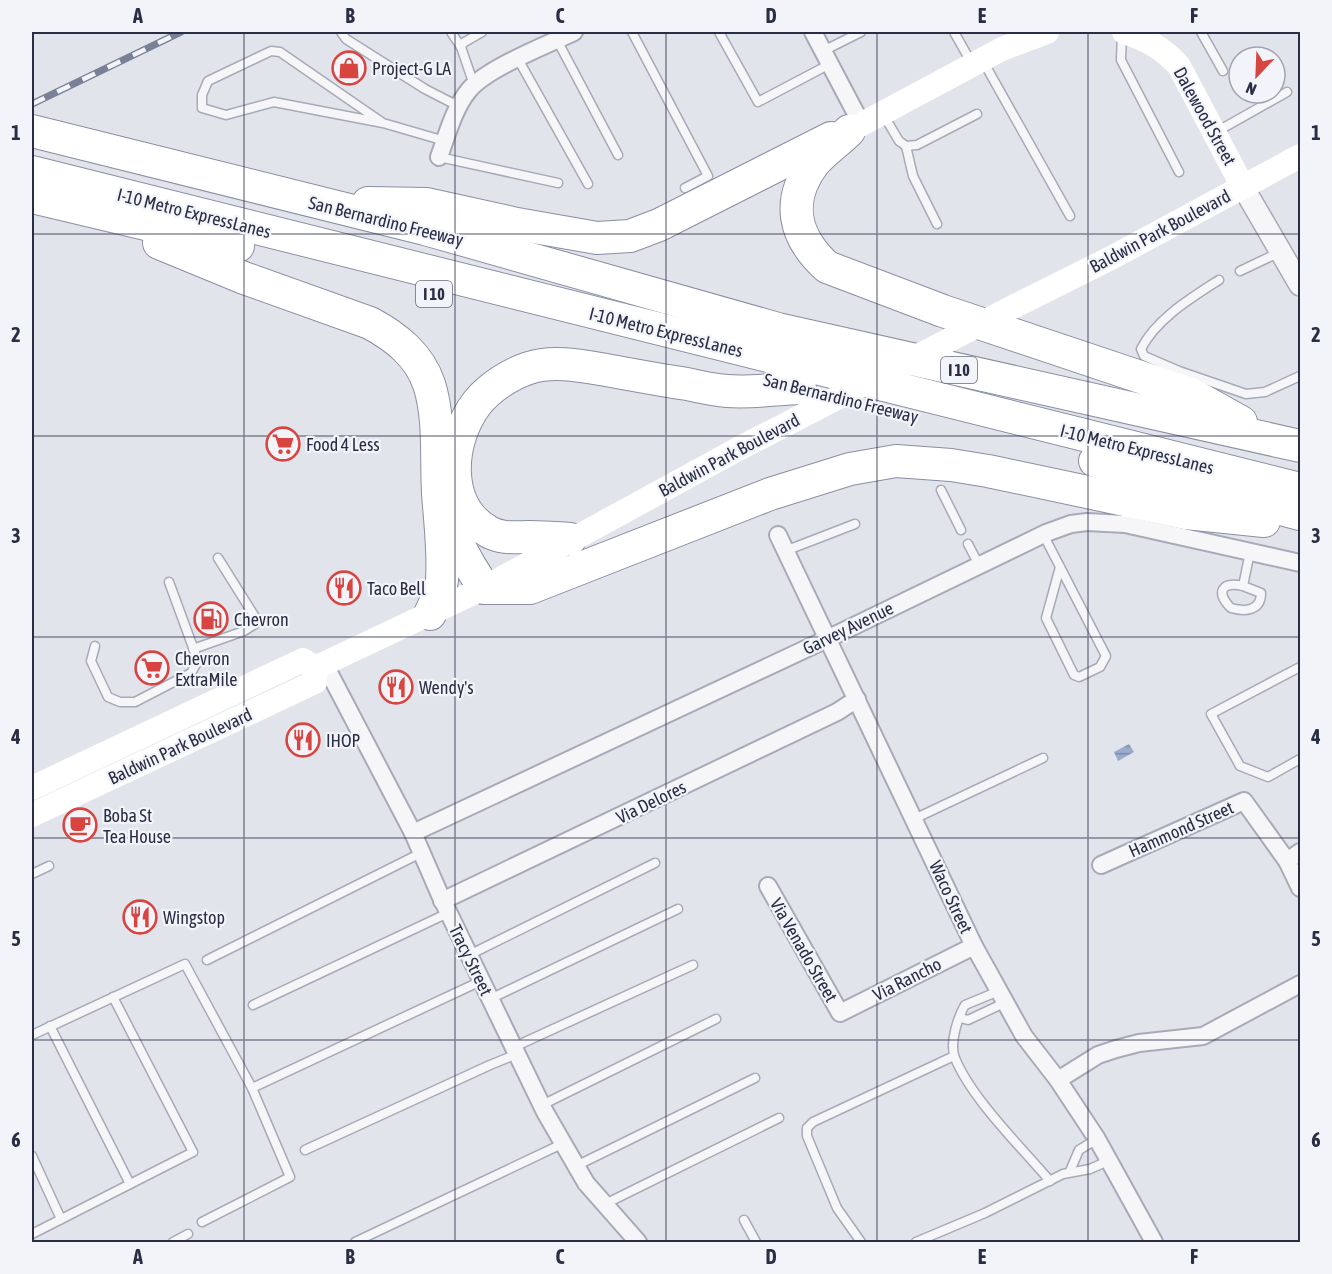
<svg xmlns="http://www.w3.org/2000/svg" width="1332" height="1274" font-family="'Asap Condensed',sans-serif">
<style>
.water{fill:url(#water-rules)}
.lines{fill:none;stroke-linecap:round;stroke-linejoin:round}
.service-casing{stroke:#a7aab7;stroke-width:11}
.minor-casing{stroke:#a7aab7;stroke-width:20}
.tertiary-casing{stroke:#a7aab7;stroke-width:24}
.motorway-casing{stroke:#898ea3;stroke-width:34}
.service{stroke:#f6f6f9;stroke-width:8}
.minor{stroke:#f6f6f9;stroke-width:16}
.tertiary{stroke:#f6f6f9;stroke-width:21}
.secondary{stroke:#fff;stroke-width:24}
.motorway{stroke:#fff;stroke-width:32}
.rail-casing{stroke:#7a8096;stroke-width:7}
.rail{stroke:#f2f4f9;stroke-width:4.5;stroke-dasharray:14;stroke-linecap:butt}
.secondary-bridge{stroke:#fff;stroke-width:24}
.grid{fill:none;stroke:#292e45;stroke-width:1.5;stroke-opacity:0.55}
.labels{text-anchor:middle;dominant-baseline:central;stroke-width:4.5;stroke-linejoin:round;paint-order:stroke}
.shield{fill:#f2f4f9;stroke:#65697b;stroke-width:1.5}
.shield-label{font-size:16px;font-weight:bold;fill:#292e45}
.poi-label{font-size:18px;fill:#292e45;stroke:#f2f4f9;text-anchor:start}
.street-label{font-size:18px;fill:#292e45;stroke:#f2f4f9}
.neatline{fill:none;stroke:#292e45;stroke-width:2}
.grid-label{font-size:20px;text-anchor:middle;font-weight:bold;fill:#292e45}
</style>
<defs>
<pattern id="water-rules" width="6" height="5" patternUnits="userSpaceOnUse" patternTransform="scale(1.5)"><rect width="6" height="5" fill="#9babce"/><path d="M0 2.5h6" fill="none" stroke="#7e8ca9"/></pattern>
</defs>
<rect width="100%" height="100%" fill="#e2e4ec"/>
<polygon class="water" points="1129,744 1134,752 1118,761 1114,752"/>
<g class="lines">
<defs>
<g id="service">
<polyline points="341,32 346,39 425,89 458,106"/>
<polyline points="451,32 461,47"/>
<polyline points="632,32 708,176 685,188"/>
<polyline points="719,32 758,102 830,64"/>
<polyline points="954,32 971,62"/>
<polyline points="1201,32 1223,71"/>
<polyline points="1122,33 1121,60 1179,172"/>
<polyline points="557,40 618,155"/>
<polyline points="823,51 861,32"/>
<polyline points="518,59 588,184"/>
<polyline points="983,61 1070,216"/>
<polyline points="474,85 461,47 463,43 482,32"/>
<polyline points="883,114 899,141 906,146 917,145 977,114"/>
<polyline points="383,123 280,52 271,51 208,81 202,95 202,108 226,115 274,102 383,123 445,141"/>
<polyline points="1216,132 1287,92"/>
<polyline points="906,146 913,176 937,224"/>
<polyline points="439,157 558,183"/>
<polyline points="1240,271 1280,252"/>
<path d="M 1219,280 C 1191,298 1156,319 1141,349 L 1144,356 L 1179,371 L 1246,394 L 1265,392 L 1300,376"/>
<polyline points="941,490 961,530"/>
<polyline points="1043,534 1106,656 1100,667 1079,677 1074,675 1046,618 1060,567"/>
<polyline points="968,544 979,565"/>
<polyline points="785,551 855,524"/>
<path d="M 1243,586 C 1222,581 1215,592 1231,608 C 1245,612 1261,611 1261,593 L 1243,586 L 1250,552"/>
<polyline points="95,646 91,661 108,697 120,702 135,702 191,673 198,661 169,582"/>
<polyline points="193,649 244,631 255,624 255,617 218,558"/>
<polyline points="1300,667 1211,714 1240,766 1268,777 1300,759"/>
<polyline points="914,819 1043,758"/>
<polyline points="32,874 49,866"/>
<polyline points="469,955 655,863"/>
<polyline points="207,960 421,853"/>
<path d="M 999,991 L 965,1005 C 958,1017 949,1043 955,1058 C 971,1098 1021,1147 1050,1181"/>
<polyline points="490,999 678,909"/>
<polyline points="253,1005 448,913"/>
<polyline points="961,1018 968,1020 1004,1003"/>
<polyline points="50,1026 130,1184"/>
<polyline points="32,1035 185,964 252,1088 290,1177 202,1222"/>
<polyline points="514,1047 693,965"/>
<polyline points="252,1088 481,981"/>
<polyline points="542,1105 716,1019"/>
<polyline points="305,1150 490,1065 517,1054"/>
<polyline points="32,1156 61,1219"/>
<polyline points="576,1166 755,1078"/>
<polyline points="1070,1171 1079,1150 1097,1139"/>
<polyline points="605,1204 779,1118"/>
<polyline points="744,1220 756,1242"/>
<polyline points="32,1234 193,1152 113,997"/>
<polyline points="173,1242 188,1234"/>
<polyline points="355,1242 564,1143"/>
<polyline points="861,1242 837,1208 807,1136 807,1128 813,1122 954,1056"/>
<polyline points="916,1242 985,1213 1063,1174 1090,1169 1108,1161"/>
</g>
<g id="minor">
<polyline points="813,32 862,125"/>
<path d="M 439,157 C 447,135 454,108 469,90 C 487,68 547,45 574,32"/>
<polyline points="778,535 974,946 1024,1036 1058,1080 1097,1139 1154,1242"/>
<polyline points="324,663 413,833 440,895 545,1112 586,1183 638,1242"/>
<polyline points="413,833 827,639 1046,533 1071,524 1087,522 1125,524 1300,563"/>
<polyline points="1287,861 1300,852"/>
<polyline points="1101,865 1244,801 1287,861 1300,888"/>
<polyline points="768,886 840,1013 974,946"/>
<polyline points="442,901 837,712 857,699"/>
<polyline points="1058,1080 1098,1055 1116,1049 1139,1043 1203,1036 1300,984"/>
</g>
<polyline id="tertiary" points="1243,187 1300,285"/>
<g id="motorway">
<polyline points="32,131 425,229 778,329 1300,446"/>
<path d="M 849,131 C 838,142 823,152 814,163 C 785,201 794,237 827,267 L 943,311 L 1191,394 L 1241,422"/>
<polyline points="32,172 1300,489"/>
<polyline points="32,197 238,246"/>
<polyline points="368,203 427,204 517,224 597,238 630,236 659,225 831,138"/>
<path d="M 159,243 L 244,278 L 370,323 C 396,337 419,355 429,384 C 440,418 436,458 438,493 C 440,522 444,551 442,580 C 441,592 435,603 430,614"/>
<polyline points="1095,461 1300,514"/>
<polyline points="440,511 470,566 484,588 530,588 770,494 850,469 896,461 951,465 988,471 1186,513 1264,521"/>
<path d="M 570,539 C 556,538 543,537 529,537 C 515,537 502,539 489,532 C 443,506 448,441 477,403 C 489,388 510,374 529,368 C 553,360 582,366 606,370 C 633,375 660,380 687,384 C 700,387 714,390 727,391 C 751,393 776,389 800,388"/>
</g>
</defs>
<use href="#service" class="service-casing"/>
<use href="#minor" class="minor-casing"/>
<use href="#tertiary" class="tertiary-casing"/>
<use href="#motorway" class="motorway-casing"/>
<use href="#service" class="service"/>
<use href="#minor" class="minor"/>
<use href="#tertiary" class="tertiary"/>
<g class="secondary">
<path d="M 1124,32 C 1146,39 1163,48 1179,66 L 1243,187"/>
<polyline points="849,131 1002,49 1047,32"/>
<polyline points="1015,306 1111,258 1300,156"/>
<polyline points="315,668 484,588 740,448"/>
<polyline points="32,788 303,660 315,668"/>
<polyline points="32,815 315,682 315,668"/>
</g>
<use href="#motorway" class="motorway"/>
<defs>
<polyline id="rail" points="32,104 181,32"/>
</defs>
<use href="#rail" class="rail-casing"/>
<use href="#rail" class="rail"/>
<polyline class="secondary-bridge" points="740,448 1015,306"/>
</g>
<path class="grid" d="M 244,32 L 244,1242M 455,32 L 455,1242M 666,32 L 666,1242M 877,32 L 877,1242M 1088,32 L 1088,1242M 32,234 L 1300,234M 32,436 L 1300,436M 32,637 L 1300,637M 32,838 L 1300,838M 32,1040 L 1300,1040"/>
<defs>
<symbol id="shop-ring" viewBox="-11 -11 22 22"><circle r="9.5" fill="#f2f4f9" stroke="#d84440" stroke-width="1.5"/><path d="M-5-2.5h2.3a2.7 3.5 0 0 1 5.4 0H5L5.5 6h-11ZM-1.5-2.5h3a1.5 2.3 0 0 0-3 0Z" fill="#d84440"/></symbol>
<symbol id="supermarket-ring" viewBox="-11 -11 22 22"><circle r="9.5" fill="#f2f4f9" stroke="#d84440" stroke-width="1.5"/><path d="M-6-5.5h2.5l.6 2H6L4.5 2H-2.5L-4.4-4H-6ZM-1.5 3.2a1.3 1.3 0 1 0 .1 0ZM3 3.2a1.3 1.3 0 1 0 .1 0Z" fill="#d84440"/></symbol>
<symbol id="restaurant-ring" viewBox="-11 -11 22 22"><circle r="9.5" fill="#f2f4f9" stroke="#d84440" stroke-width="1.5"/><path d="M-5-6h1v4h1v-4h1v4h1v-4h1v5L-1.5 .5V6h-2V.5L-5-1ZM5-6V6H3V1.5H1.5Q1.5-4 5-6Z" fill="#d84440"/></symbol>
<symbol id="fuel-ring" viewBox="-11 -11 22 22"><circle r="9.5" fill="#f2f4f9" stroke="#d84440" stroke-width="1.5"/><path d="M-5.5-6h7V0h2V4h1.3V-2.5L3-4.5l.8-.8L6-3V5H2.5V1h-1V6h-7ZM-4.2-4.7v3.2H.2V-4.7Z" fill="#d84440"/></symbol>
<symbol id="cafe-ring" viewBox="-11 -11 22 22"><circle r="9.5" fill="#f2f4f9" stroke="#d84440" stroke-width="1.5"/><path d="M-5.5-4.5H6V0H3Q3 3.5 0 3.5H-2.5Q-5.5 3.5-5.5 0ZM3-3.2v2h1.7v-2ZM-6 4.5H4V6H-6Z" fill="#d84440"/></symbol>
</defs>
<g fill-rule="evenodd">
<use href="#shop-ring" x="330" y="49" width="38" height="38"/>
<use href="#supermarket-ring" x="264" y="425" width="38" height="38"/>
<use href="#restaurant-ring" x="325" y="569" width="38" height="38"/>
<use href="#fuel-ring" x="192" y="600" width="38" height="38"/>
<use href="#supermarket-ring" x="133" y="649" width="38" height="38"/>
<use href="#restaurant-ring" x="377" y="668" width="38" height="38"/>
<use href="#restaurant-ring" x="284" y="721" width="38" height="38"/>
<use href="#cafe-ring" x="61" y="806" width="38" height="38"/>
<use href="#restaurant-ring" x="121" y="898" width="38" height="38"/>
</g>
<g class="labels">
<g class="shield">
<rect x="416" y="281" width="36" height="26" rx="4.5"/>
<rect x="941" y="357" width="36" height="26" rx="4.5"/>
</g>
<g class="shield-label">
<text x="434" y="294">I 10</text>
<text x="959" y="370">I 10</text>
</g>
<g class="poi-label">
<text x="372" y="68">Project-G LA</text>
<text x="306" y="444">Food 4 Less</text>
<text x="367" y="588">Taco Bell</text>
<text x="234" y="619">Chevron</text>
<text x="175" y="658">Chevron<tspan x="175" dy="21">ExtraMile</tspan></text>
<text x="419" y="687">Wendy's</text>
<text x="326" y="740">IHOP</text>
<text x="103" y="815">Boba St<tspan x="103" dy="21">Tea House</tspan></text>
<text x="163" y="917">Wingstop</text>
</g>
<g class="street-label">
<text transform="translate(1205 116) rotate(61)">Dalewood Street</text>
<text transform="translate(194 213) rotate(14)">I-10 Metro ExpressLanes</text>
<text transform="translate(386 221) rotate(14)">San Bernardino Freeway</text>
<text transform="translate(1160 231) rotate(-28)">Baldwin Park Boulevard</text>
<text transform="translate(666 332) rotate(14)">I-10 Metro ExpressLanes</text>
<text transform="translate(841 398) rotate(14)">San Bernardino Freeway</text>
<text transform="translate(1137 449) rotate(14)">I-10 Metro ExpressLanes</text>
<text transform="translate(729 455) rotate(-28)">Baldwin Park Boulevard</text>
<text transform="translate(848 628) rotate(-26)">Garvey Avenue</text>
<text transform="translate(180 746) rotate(-25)">Baldwin Park Boulevard</text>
<text transform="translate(651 802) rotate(-26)">Via Delores</text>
<text transform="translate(1181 829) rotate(-24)">Hammond Street</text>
<text transform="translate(951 897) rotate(65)">Waco Street</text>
<text transform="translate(804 950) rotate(60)">Via Venado Street</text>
<text transform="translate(471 960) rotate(64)">Tracy Street</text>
<text transform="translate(907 979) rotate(-27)">Via Rancho</text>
</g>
</g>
<rect width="1332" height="1274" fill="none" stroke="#f2f4f9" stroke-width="66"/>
<g transform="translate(1257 75) rotate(203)"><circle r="28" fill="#f2f4f9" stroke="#a2a5b1" stroke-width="1.5"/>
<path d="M0-4.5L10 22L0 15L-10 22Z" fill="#d84440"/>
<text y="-9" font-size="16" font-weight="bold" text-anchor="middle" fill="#292e45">N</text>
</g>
<rect x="33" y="33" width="1266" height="1208" class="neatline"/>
<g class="grid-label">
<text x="138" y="23">A</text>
<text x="350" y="23">B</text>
<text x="560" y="23">C</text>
<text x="771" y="23">D</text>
<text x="982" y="23">E</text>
<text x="1194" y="23">F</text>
<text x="16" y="140">1</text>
<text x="1316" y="140">1</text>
<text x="16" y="342">2</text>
<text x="1316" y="342">2</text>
<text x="16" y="543">3</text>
<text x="1316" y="543">3</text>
<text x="16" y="744">4</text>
<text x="1316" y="744">4</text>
<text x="16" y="946">5</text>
<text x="1316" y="946">5</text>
<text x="16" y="1147">6</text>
<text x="1316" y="1147">6</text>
<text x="138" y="1264">A</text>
<text x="350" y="1264">B</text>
<text x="560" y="1264">C</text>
<text x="771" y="1264">D</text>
<text x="982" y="1264">E</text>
<text x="1194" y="1264">F</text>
</g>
</svg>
